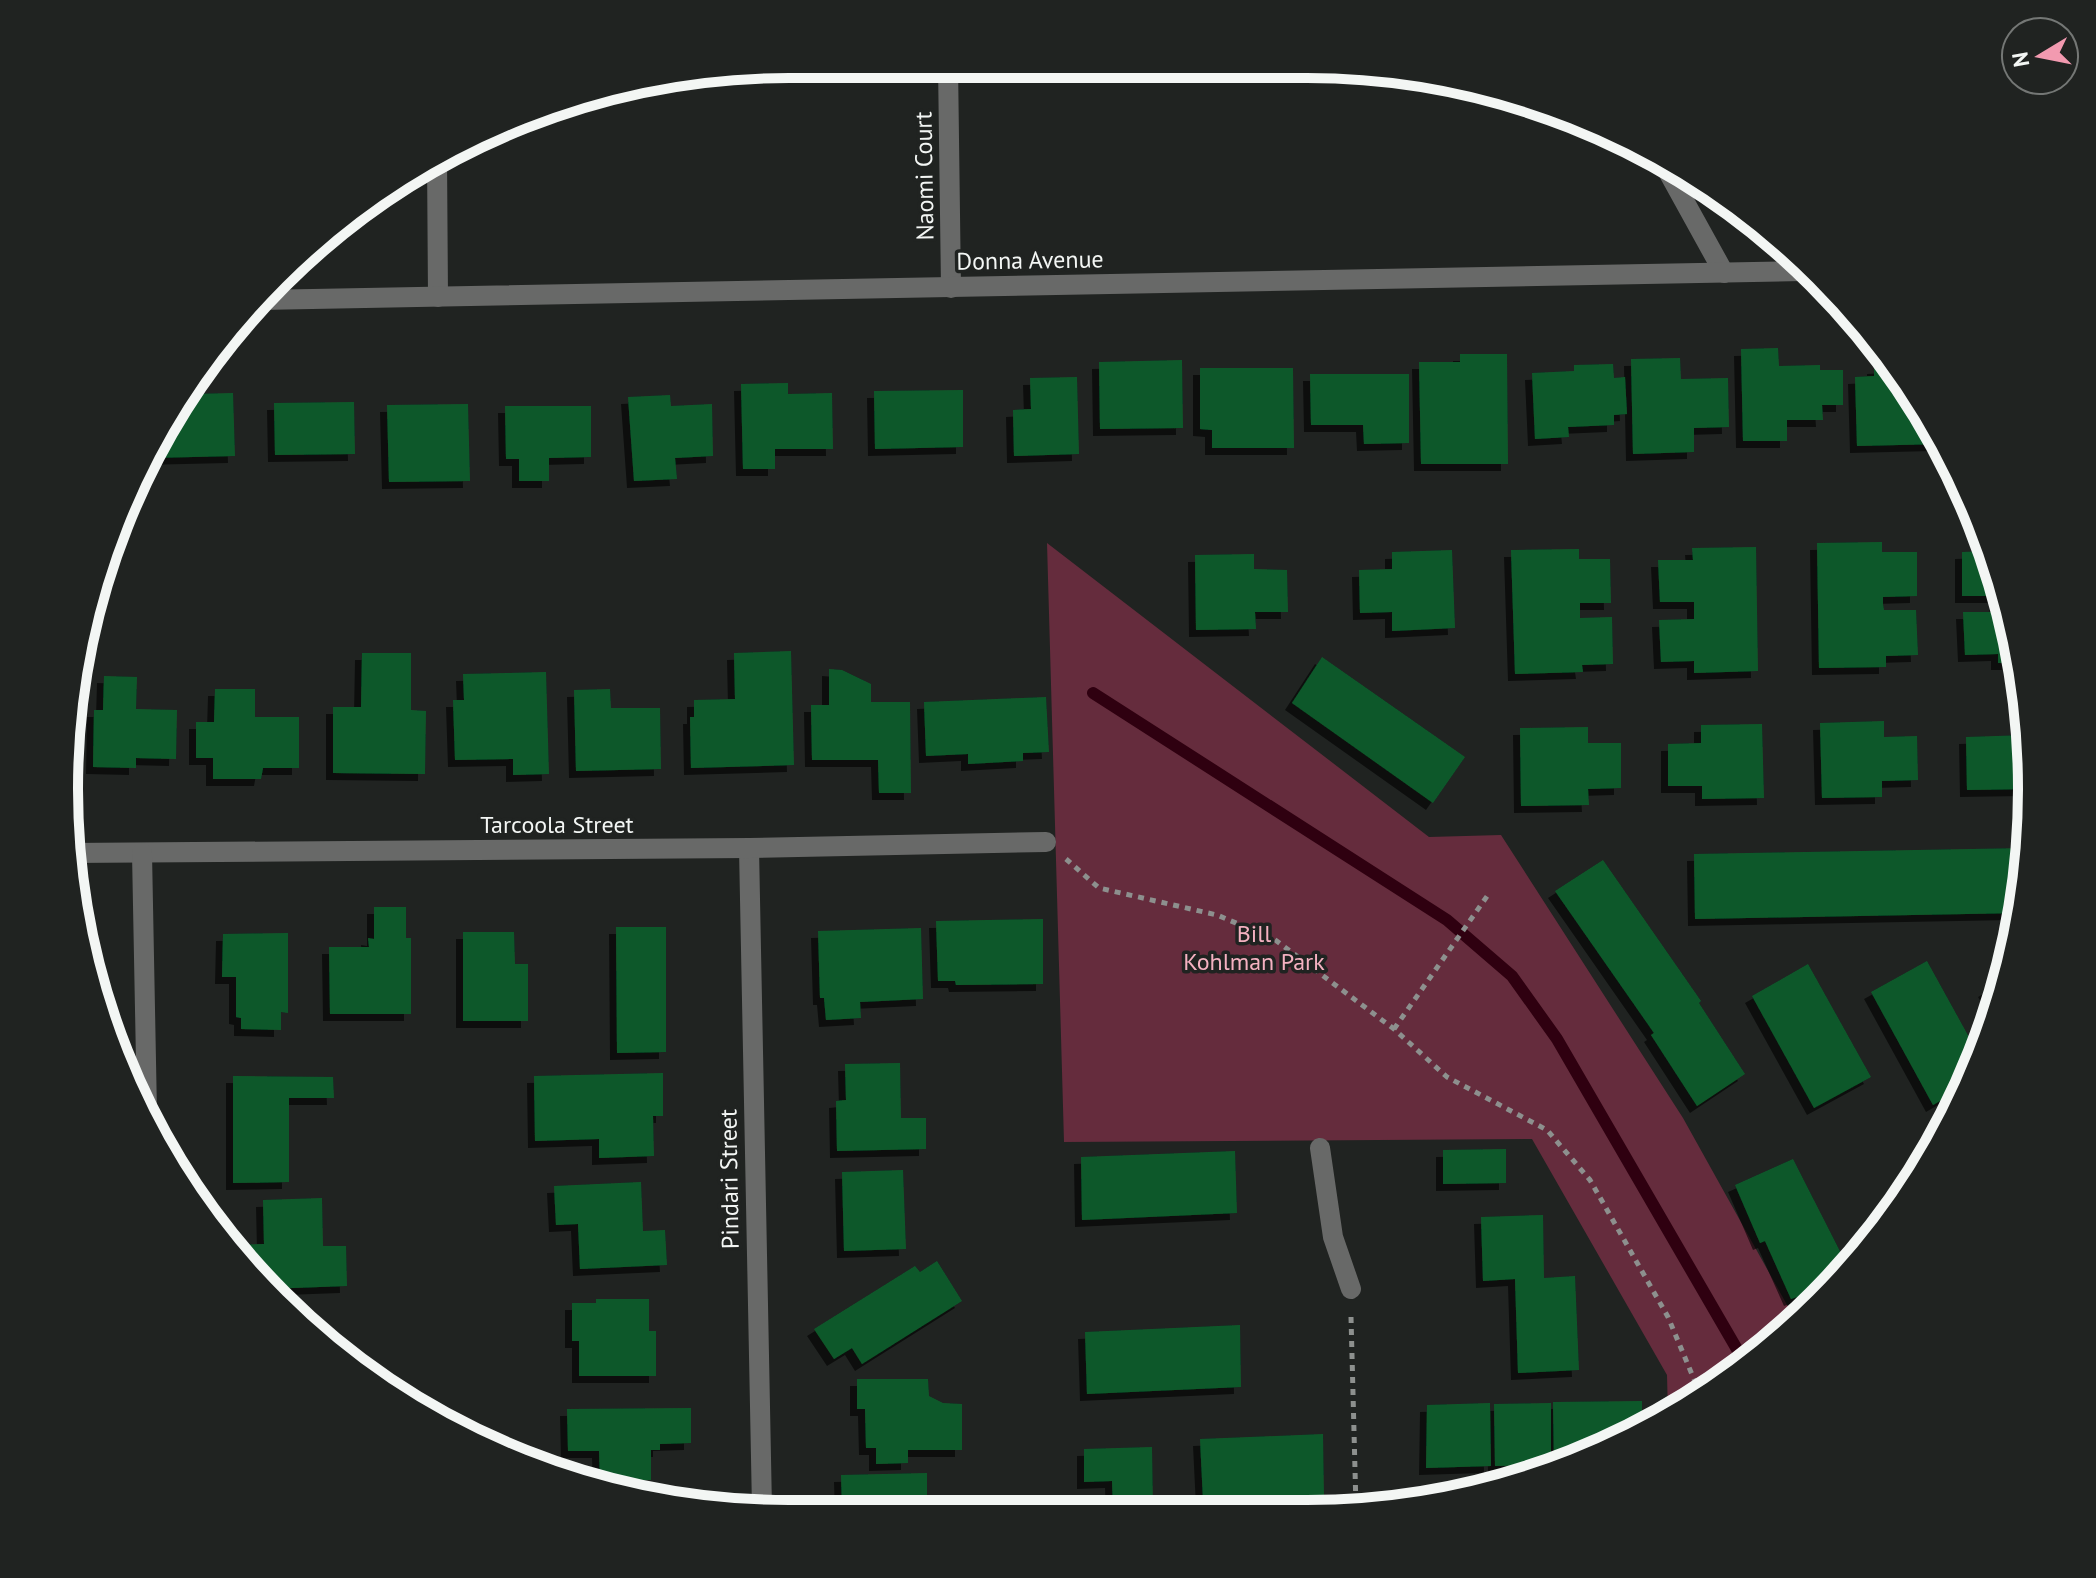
<svg xmlns="http://www.w3.org/2000/svg" width="2096" height="1578" font-family="'PT Sans',sans-serif">
<style>
.green{fill:#652c3d}
.lines{fill:none;stroke-linecap:round;stroke-linejoin:round}
.stream{stroke:#2f0010;stroke-width:12}
.building{fill:#0b592a;filter:url(#shadow)}
.path{stroke:#8d908e;stroke-width:5;stroke-dasharray:6 6;stroke-linecap:butt}
.lane{stroke:#686968;stroke-width:20}
.street{stroke:#686968;stroke-width:20}
.labels{text-anchor:middle;dominant-baseline:central;stroke-width:7;stroke-linejoin:round;paint-order:stroke}
.street-label{font-size:24px;fill:#f3f6f4;stroke:#202321}
.park-label{font-size:24px;fill:#f5b1c1;stroke:#202321}
.rim{fill:none;stroke:#f3f6f4;stroke-width:10}
</style>
<defs>
<filter id="shadow"><feDropShadow dx="-7" dy="7" stdDeviation="0" flood-color="#0009"/></filter>
</defs>
<rect width="100%" height="100%" fill="#202321"/>
<polygon class="green" points="1047,543 1429,837 1501,835 1683,1118 1796,1321 1710,1392 1668,1414 1667,1375 1532,1139 1064,1142"/>
<g class="lines">
<polyline class="stream" points="1093,693 1447,920 1512,976 1557,1039 1745,1363"/>
</g>
<g class="building">
<polygon points="1778,348 1779,366 1820,365 1820,370 1843,370 1843,405 1822,405 1823,420 1787,420 1787,441 1743,441 1741,349"/>
<polygon points="1460,354 1507,354 1508,464 1421,464 1419,362 1460,362"/>
<polygon points="1680,358 1681,379 1728,378 1729,427 1694,428 1694,452 1633,454 1631,359"/>
<polygon points="1182,360 1183,428 1100,429 1099,362"/>
<polygon points="1613,364 1614,378 1625,377 1627,414 1614,415 1614,425 1568,427 1569,437 1535,439 1532,373 1574,371 1574,365"/>
<polygon points="1891,366 1910,386 1941,444 1857,446 1855,377 1874,376 1874,367"/>
<polygon points="1200,368 1293,368 1294,448 1212,448 1212,430 1200,429"/>
<polygon points="1310,374 1409,374 1409,443 1364,444 1363,425 1311,425"/>
<polygon points="1077,377 1079,454 1014,456 1013,410 1031,409 1030,378"/>
<polygon points="788,383 788,394 832,393 833,449 775,449 775,469 743,469 741,384"/>
<polygon points="963,390 963,447 875,449 874,391"/>
<polygon points="233,393 235,456 150,458 192,394"/>
<polygon points="670,395 671,406 712,404 713,456 675,458 677,479 634,481 628,397"/>
<polygon points="354,402 355,454 275,455 274,403"/>
<polygon points="468,404 470,481 389,482 387,405"/>
<polygon points="505,406 591,406 591,457 549,458 549,481 519,481 519,459 506,459"/>
<polygon points="1882,542 1882,552 1917,552 1917,596 1883,597 1883,604 1884,610 1916,610 1918,655 1886,656 1886,667 1819,668 1817,543"/>
<polygon points="1756,547 1758,671 1694,673 1694,661 1661,662 1659,620 1694,619 1694,602 1660,602 1658,560 1693,560 1692,548"/>
<polygon points="1579,549 1579,559 1610,559 1611,603 1580,603 1580,618 1612,617 1613,664 1582,665 1583,672 1515,674 1511,550"/>
<polygon points="1452,550 1455,628 1392,631 1392,612 1360,613 1359,570 1392,569 1392,552"/>
<polygon points="1989,551 2018,647 2020,663 1998,663 1998,654 1965,655 1963,612 1997,612 1996,596 1962,596 1962,552"/>
<polygon points="1254,554 1254,569 1287,570 1288,612 1255,612 1256,629 1196,630 1195,555"/>
<polygon points="791,651 794,765 691,768 690,717 694,717 694,700 735,699 734,653"/>
<polygon points="362,653 411,653 411,710 426,711 425,774 333,773 333,707 361,707"/>
<polygon points="1322,657 1465,757 1433,803 1292,703"/>
<polygon points="829,669 842,670 871,684 871,702 910,702 911,793 879,793 878,760 812,760 811,705 829,705"/>
<polygon points="546,672 549,774 513,775 513,759 455,760 453,700 464,700 463,674"/>
<polygon points="104,676 137,677 136,709 177,710 176,759 136,758 136,768 93,767 94,710 103,710"/>
<polygon points="215,689 255,689 255,717 299,717 299,768 263,768 261,779 213,779 213,758 196,758 196,722 214,722"/>
<polygon points="610,689 611,708 660,708 661,769 576,771 574,690"/>
<polygon points="1046,697 1049,752 1023,753 1023,761 968,764 968,754 926,756 924,702"/>
<polygon points="1884,721 1884,737 1917,736 1918,780 1882,781 1882,797 1822,798 1820,723"/>
<polygon points="1762,724 1764,798 1702,799 1702,786 1668,786 1668,744 1701,743 1701,725"/>
<polygon points="1588,727 1588,743 1621,743 1621,788 1588,789 1589,805 1521,806 1520,728"/>
<polygon points="2027,735 2032,789 1967,790 1966,737"/>
<polygon points="2026,848 2020,913 1695,919 1694,854"/>
<polygon points="1603,860 1701,1001 1699,1003 1745,1074 1697,1106 1651,1035 1654,1033 1555,891"/>
<polygon points="374,907 406,907 406,938 411,938 411,1014 330,1014 329,947 369,947 368,938 374,939"/>
<polygon points="1043,919 1043,984 956,985 955,981 938,981 936,921"/>
<polygon points="616,927 666,927 666,1052 617,1053"/>
<polygon points="921,928 923,999 860,1002 861,1018 826,1020 824,998 820,998 818,931"/>
<polygon points="463,932 514,932 515,964 528,964 528,1021 463,1021"/>
<polygon points="288,933 288,1013 281,1012 281,1030 241,1029 241,1018 236,1017 236,977 222,977 223,934"/>
<polygon points="1927,961 1980,1057 1966,1086 1933,1105 1871,992"/>
<polygon points="1808,964 1871,1077 1814,1108 1752,996"/>
<polygon points="2003,980 1997,999 1995,1008 1985,990"/>
<polygon points="900,1063 901,1118 926,1118 926,1149 837,1151 836,1101 846,1100 845,1064"/>
<polygon points="663,1073 663,1116 653,1116 654,1156 599,1158 599,1139 535,1141 534,1076"/>
<polygon points="233,1076 333,1077 334,1098 289,1098 289,1182 233,1183"/>
<polygon points="1506,1149 1506,1183 1443,1184 1443,1150"/>
<polygon points="1235,1151 1237,1213 1082,1220 1081,1157"/>
<polygon points="1793,1159 1848,1267 1804,1314 1797,1297 1791,1299 1765,1241 1760,1243 1735,1185"/>
<polygon points="903,1170 906,1249 844,1251 842,1172"/>
<polygon points="641,1182 643,1231 665,1230 667,1265 580,1269 578,1224 556,1225 554,1186"/>
<polygon points="322,1198 323,1246 346,1246 347,1286 266,1289 230,1245 264,1244 263,1200"/>
<polygon points="1543,1215 1544,1278 1575,1276 1579,1370 1518,1373 1515,1279 1483,1281 1481,1217"/>
<polygon points="937,1261 962,1301 862,1364 852,1348 834,1359 814,1329 915,1266 920,1272"/>
<polygon points="596,1299 649,1299 649,1331 656,1331 656,1376 579,1376 579,1341 572,1341 572,1303 596,1303"/>
<polygon points="1240,1325 1241,1387 1087,1394 1085,1332"/>
<polygon points="857,1379 928,1379 929,1396 943,1403 962,1404 962,1450 908,1450 908,1463 876,1464 876,1448 866,1448 865,1409 857,1409"/>
<polygon points="1642,1401 1642,1428 1584,1459 1554,1465 1553,1402"/>
<polygon points="1490,1403 1491,1466 1426,1468 1427,1405"/>
<polygon points="1551,1403 1551,1465 1495,1466 1494,1404"/>
<polygon points="691,1408 691,1443 660,1444 660,1450 651,1450 651,1480 600,1481 599,1451 568,1451 567,1409"/>
<polygon points="1323,1434 1324,1498 1203,1500 1200,1439"/>
<polygon points="1152,1447 1153,1508 1113,1508 1112,1481 1084,1482 1084,1449"/>
<polygon points="927,1473 927,1508 842,1508 841,1475"/>
</g>
<g class="lines">
<g class="path">
<polyline points="1066,859 1099,888 1217,915 1274,939 1394,1029 1447,1077 1547,1130 1590,1180 1668,1317 1701,1396"/>
<polyline points="1394,1029 1490,892"/>
<polyline points="1351,1317 1356,1508"/>
</g>
<polyline class="lane" points="1320,1148 1333,1237 1351,1289"/>
<g class="street">
<polyline points="948,64 951,288"/>
<polyline points="437,157 438,297"/>
<polyline points="1661,159 1724,273"/>
<polyline points="259,300 1802,271"/>
<polyline points="749,848 762,1508"/>
<polyline points="69,853 749,848 1046,842"/>
<polyline points="142,853 147,1113"/>
</g>
</g>
<g class="labels">
<g class="street-label">
<text transform="translate(924 176) rotate(-91)">Naomi Court</text>
<text transform="translate(1030 260) rotate(-1)">Donna Avenue</text>
<text x="557" y="824">Tarcoola Street</text>
<text transform="translate(729 1179) rotate(-91)">Pindari Street</text>
</g>
<g class="park-label">
<text x="1254" y="933">Bill<tspan x="1254" dy="28">Kohlman Park</tspan></text>
</g>
</g>
<path d="M0 0H2096V1578H0ZM789 78H1307A711 711 0 0 1 2018 789V789A711 711 0 0 1 1307 1500H789A711 711 0 0 1 78 789V789A711 711 0 0 1 789 78Z" fill="#202321" fill-rule="evenodd"/>
<path class="rim" d="M789 78H1307A711 711 0 0 1 2018 789V789A711 711 0 0 1 1307 1500H789A711 711 0 0 1 78 789V789A711 711 0 0 1 789 78Z"/>
<g transform="translate(2040 56) rotate(260)"><circle r="38" fill="#202321" stroke="#747775" stroke-width="2"/>
<path d="M0-6L14 30L0 20L-14 30Z" fill="#f29ab0"/>
<text y="-12" font-size="22" font-weight="bold" text-anchor="middle" fill="#f3f6f4">N</text>
</g>
</svg>
